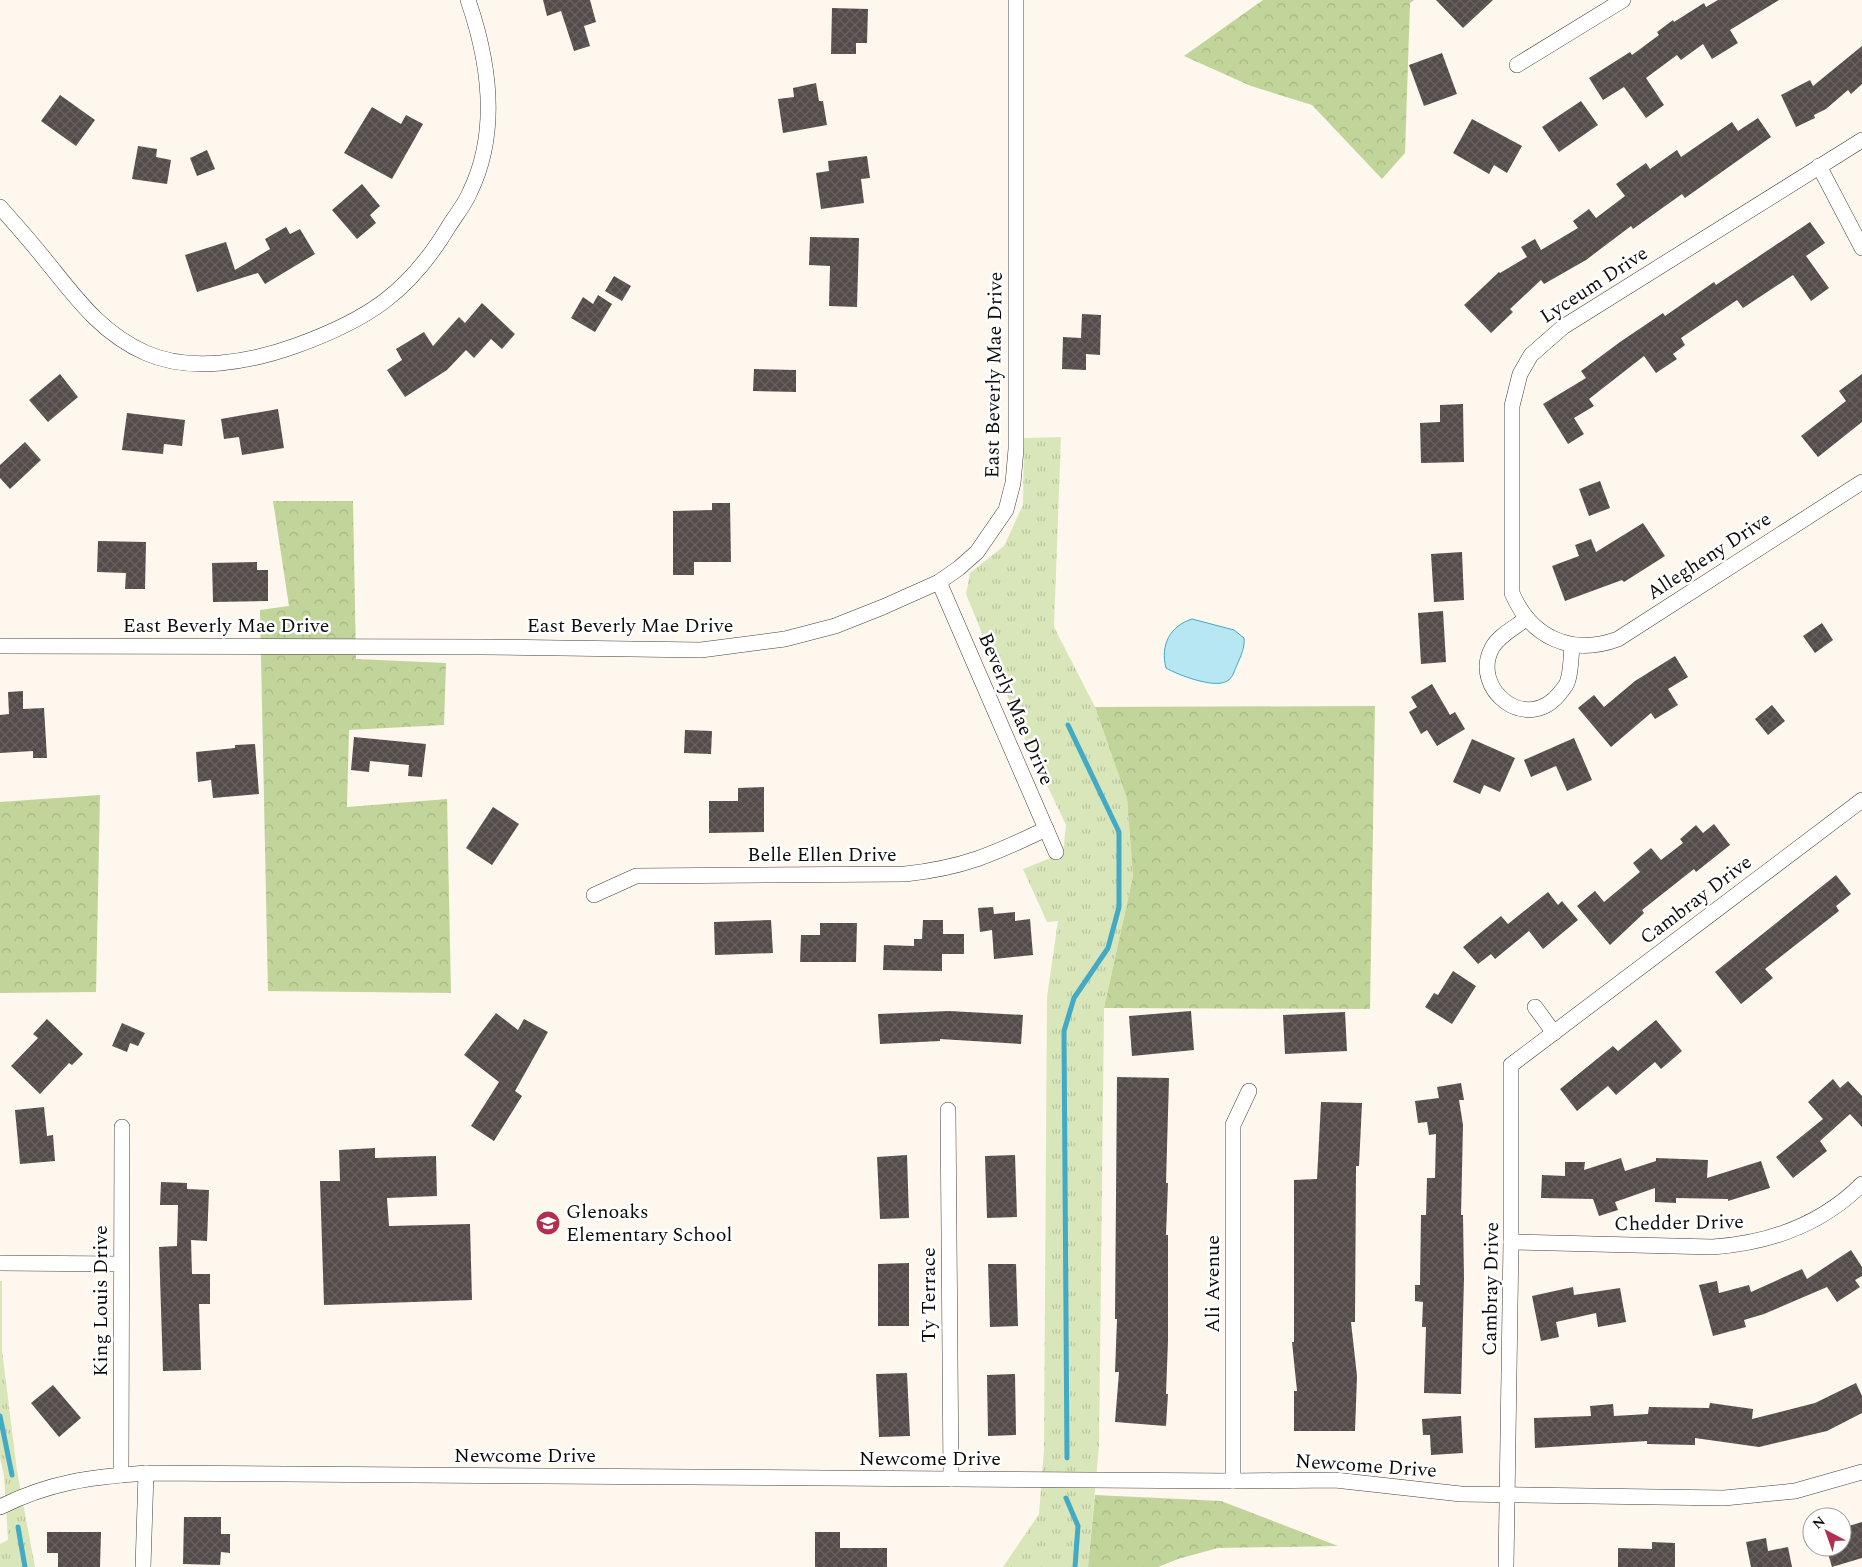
<svg xmlns="http://www.w3.org/2000/svg" width="1862" height="1567" font-family="Spectral,serif">
<style>
.grass{fill:url(#grass-tufts)}
.forest{fill:url(#forest-crowns)}
.water{fill:#b6e7f2;stroke:#42aac4}
.lines{fill:none;stroke-linecap:round;stroke-linejoin:round}
.stream{stroke:#42aac4;stroke-width:5}
.building{fill:url(#building-cross-hatch)}
.street-casing{stroke:#404040;stroke-width:16}
.street{stroke:#fff;stroke-width:15}
.labels{text-anchor:middle;dominant-baseline:central;stroke-width:5;stroke-linejoin:round;paint-order:stroke}
.street-label{font-size:20px;fill:#0d0d0d;stroke:#fff}
.poi-label{font-size:20px;fill:#0d0d0d;stroke:#fff;text-anchor:start}
</style>
<defs>
<pattern id="grass-tufts" width="24" height="20" patternUnits="userSpaceOnUse" patternTransform="scale(1.25)"><rect width="24" height="20" fill="#d9e6ba"/><path d="M3 7l-1-3M5 7V3M7 7l1-3M15 17l-1-3M17 17v-4M19 17l1-3" fill="none" stroke="#b9c49f"/></pattern>
<pattern id="forest-crowns" width="20" height="18" patternUnits="userSpaceOnUse" patternTransform="scale(1.25)"><rect width="20" height="18" fill="#c1d59a"/><path d="M2 6a3 3 0 1 1 6 0M12 15a3 3 0 1 1 6 0" fill="none" stroke="#a5b684"/></pattern>
<pattern id="building-cross-hatch" width="8" height="8" patternUnits="userSpaceOnUse" patternTransform="scale(1.25)"><rect width="8" height="8" fill="#544c4a"/><path d="M0 0l8 8M0 8l8-8" fill="none" stroke="#686160"/></pattern>
</defs>
<rect width="100%" height="100%" fill="#fef7ed"/>
<g class="grass">
<polygon points="1061,437 1054,627 1095,707 1127,799 1133,876 1104,1008 1099,1446 1088,1567 1003,1567 1039,1514 1044,1450 1047,997 1058,921 1047,922 1023,869 1063,853 1066,825 1024,737 966,594 970,573 1004,546 1023,505 1024,438"/>
<polygon points="0,1281 2,1281 2,1350 17,1471 35,1567 0,1567 0,1544 8,1540 4,1476 0,1458"/>
</g>
<g class="forest">
<polygon points="1263,0 1414,0 1410,3 1405,153 1382,179 1312,105 1251,86 1184,56"/>
<polygon points="273,501 353,501 356,659 446,663 444,725 349,730 347,807 447,799 451,993 268,991 260,610 289,606"/>
<polygon points="1375,706 1370,1009 1104,1008 1133,876 1127,799 1095,707"/>
<polygon points="100,795 96,992 0,993 0,802"/>
<polygon points="1095,1495 1221,1501 1338,1546 1218,1548 1178,1559 1158,1567 1088,1567"/>
</g>
<path class="water" d="M 1192,619 L 1234,630 L 1244,638 C 1245,648 1241,655 1237,665 C 1234,671 1233,678 1227,681 C 1215,689 1178,675 1166,668 C 1160,645 1170,626 1192,619 Z"/>
<g class="lines">
<g class="stream">
<polyline points="0,1416 12,1475"/>
<polyline points="1067,1458 1064,1031 1074,998 1108,948 1119,907 1119,832 1068,725"/>
<polyline points="1066,1498 1078,1526 1075,1567"/>
<polyline points="18,1527 25,1567"/>
</g>
</g>
<g class="building">
<polygon points="543,0 590,0 596,22 584,26 590,46 574,51 561,11 547,16"/>
<polygon points="1436,0 1493,0 1463,28"/>
<polygon points="1718,0 1779,0 1730,30 1738,43 1712,59 1703,44 1681,60 1677,55 1646,78 1664,105 1646,118 1624,87 1603,100 1589,78 1630,52 1632,55 1659,35 1657,32 1673,20 1674,22 1704,3 1706,7"/>
<polygon points="832,8 868,9 867,43 856,43 856,54 831,54"/>
<polygon points="1862,46 1862,84 1851,94 1848,90 1826,109 1814,115 1815,118 1796,127 1781,95 1810,80 1813,86"/>
<polygon points="1442,53 1457,94 1424,106 1409,65"/>
<polygon points="816,83 819,101 823,101 827,125 783,133 778,99 794,97 793,88"/>
<polygon points="60,95 95,120 76,146 41,121"/>
<polygon points="1581,101 1598,125 1559,152 1542,127"/>
<polygon points="372,107 401,124 406,115 423,124 392,179 344,153"/>
<polygon points="1758,118 1771,137 1685,198 1682,194 1633,229 1631,226 1586,260 1544,284 1541,280 1510,309 1513,312 1491,333 1464,305 1499,272 1500,273 1527,257 1521,247 1535,239 1541,250 1578,228 1573,221 1589,209 1596,218 1625,196 1616,184 1646,163 1650,169 1677,150 1681,157 1732,122 1738,131"/>
<polygon points="1472,119 1522,146 1507,173 1494,165 1489,174 1453,153"/>
<polygon points="138,146 157,149 156,157 171,160 167,184 132,179"/>
<polygon points="207,150 215,169 197,176 190,158"/>
<polygon points="867,156 870,178 861,179 864,203 821,209 816,173 829,171 828,161"/>
<polygon points="362,184 380,206 370,215 376,223 357,239 332,210"/>
<polygon points="1810,222 1825,243 1806,256 1829,288 1811,301 1793,275 1743,308 1737,300 1681,338 1685,345 1673,354 1677,359 1656,373 1644,356 1589,399 1594,406 1574,418 1584,434 1568,444 1543,404 1586,378 1581,371 1620,342 1663,313 1665,316 1714,282 1716,285"/>
<polygon points="286,227 290,234 300,229 315,254 265,284 258,273 197,292 185,255 226,242 235,270 270,249 265,239"/>
<polygon points="810,237 859,238 857,307 829,306 830,266 809,265"/>
<polygon points="614,276 631,286 622,301 605,291"/>
<polygon points="598,295 612,304 595,332 571,318 583,297 593,304"/>
<polygon points="482,303 515,334 502,349 491,339 474,358 466,350 447,370 405,397 387,370 402,360 396,349 424,332 433,346 459,317 465,323"/>
<polygon points="1082,314 1101,315 1100,355 1086,354 1086,370 1062,369 1063,337 1081,338"/>
<polygon points="754,369 796,370 796,392 753,391"/>
<polygon points="60,374 78,397 48,422 29,400"/>
<polygon points="1862,374 1862,422 1818,457 1801,436 1846,401 1839,391"/>
<polygon points="1463,404 1464,462 1421,463 1420,423 1440,422 1440,405"/>
<polygon points="278,409 284,448 242,455 239,437 224,439 221,419"/>
<polygon points="127,413 185,420 182,446 164,444 163,454 122,450"/>
<polygon points="25,442 41,460 10,489 0,478 0,465"/>
<polygon points="1600,481 1610,508 1589,516 1579,489"/>
<polygon points="712,503 730,503 731,562 694,562 694,575 673,575 673,511 712,510"/>
<polygon points="1643,523 1665,556 1624,582 1622,580 1565,601 1552,566 1579,556 1575,545 1591,539 1596,552"/>
<polygon points="98,541 146,542 145,589 125,589 126,573 97,572"/>
<polygon points="1462,552 1464,600 1434,602 1431,554"/>
<polygon points="257,562 257,570 268,570 268,601 213,602 212,563"/>
<polygon points="1443,611 1446,662 1421,664 1418,613"/>
<polygon points="1822,623 1833,640 1815,653 1803,636"/>
<polygon points="1675,656 1688,677 1668,689 1678,705 1655,719 1651,713 1611,747 1578,708 1594,695 1604,707 1635,681"/>
<polygon points="1432,684 1450,715 1455,712 1465,729 1437,746 1427,730 1421,734 1409,712 1417,707 1411,697"/>
<polygon points="23,691 23,709 44,708 47,758 33,758 33,751 0,753 0,715 9,714 8,692"/>
<polygon points="1772,705 1785,721 1768,735 1755,719"/>
<polygon points="685,730 712,731 711,754 684,753"/>
<polygon points="354,737 426,744 422,777 408,776 409,765 370,761 369,772 351,770"/>
<polygon points="1574,738 1592,780 1567,791 1556,766 1531,777 1524,760"/>
<polygon points="1472,739 1515,758 1500,792 1484,785 1480,794 1453,782"/>
<polygon points="255,744 259,794 213,798 211,780 198,782 196,752 235,748 235,745"/>
<polygon points="764,787 764,832 709,833 709,801 738,801 738,788"/>
<polygon points="493,807 519,824 492,865 466,848"/>
<polygon points="1714,824 1730,845 1696,872 1694,869 1642,910 1644,913 1610,945 1577,906 1595,891 1604,902 1640,872 1633,863 1651,848 1661,860 1683,843 1680,839 1696,825 1703,833"/>
<polygon points="1836,875 1851,894 1836,906 1839,911 1765,969 1773,978 1741,1004 1715,972"/>
<polygon points="1548,892 1558,905 1562,901 1578,920 1543,949 1529,931 1495,959 1491,954 1478,964 1463,947 1501,916 1508,924"/>
<polygon points="993,907 994,914 1015,912 1015,921 1030,919 1033,955 994,959 992,930 980,932 978,908"/>
<polygon points="771,920 773,953 715,955 714,922"/>
<polygon points="923,920 943,920 943,934 964,934 964,954 942,954 942,971 883,970 884,945 914,946 914,939 922,939"/>
<polygon points="820,923 857,923 856,962 800,962 801,935 820,935"/>
<polygon points="1453,971 1476,986 1452,1024 1425,1007 1434,993 1438,995"/>
<polygon points="949,1011 1023,1015 1021,1044 940,1039 940,1041 880,1044 878,1014"/>
<polygon points="1191,1011 1194,1050 1132,1056 1129,1016"/>
<polygon points="1345,1012 1347,1051 1285,1054 1283,1015"/>
<polygon points="496,1013 518,1030 524,1019 548,1032 515,1091 522,1096 494,1141 471,1126 499,1082 464,1055"/>
<polygon points="47,1019 83,1054 72,1065 69,1063 40,1094 11,1066 38,1038 33,1034"/>
<polygon points="1656,1020 1682,1051 1661,1069 1655,1062 1616,1095 1608,1086 1577,1111 1560,1089 1613,1046 1618,1051"/>
<polygon points="122,1023 145,1033 138,1046 130,1043 127,1052 112,1046"/>
<polygon points="1117,1077 1169,1078 1166,1183 1168,1183 1166,1235 1168,1235 1168,1341 1166,1394 1168,1394 1166,1426 1115,1422 1119,1372 1115,1372 1117,1319 1115,1319"/>
<polygon points="1833,1079 1840,1088 1848,1081 1862,1096 1862,1127 1850,1114 1820,1141 1827,1151 1793,1178 1776,1157 1823,1119 1808,1102"/>
<polygon points="1461,1083 1464,1100 1459,1100 1463,1125 1461,1215 1463,1215 1464,1278 1461,1394 1424,1393 1426,1327 1422,1327 1423,1302 1415,1301 1415,1285 1420,1285 1421,1215 1426,1215 1427,1178 1435,1178 1436,1134 1429,1135 1427,1122 1418,1123 1415,1101 1439,1098 1437,1087"/>
<polygon points="1321,1102 1362,1103 1359,1166 1356,1166 1355,1322 1351,1322 1357,1376 1355,1431 1294,1431 1294,1391 1297,1391 1292,1342 1294,1342 1294,1180 1317,1179"/>
<polygon points="44,1107 47,1136 53,1135 55,1161 20,1164 15,1110"/>
<polygon points="375,1148 375,1158 436,1156 437,1196 387,1198 389,1226 470,1224 472,1300 324,1305 320,1181 340,1181 339,1150"/>
<polygon points="907,1155 909,1218 880,1219 877,1157"/>
<polygon points="1015,1155 1017,1217 987,1218 985,1156"/>
<polygon points="1621,1158 1625,1171 1656,1161 1656,1158 1708,1160 1707,1178 1761,1161 1770,1188 1728,1201 1728,1199 1676,1198 1676,1203 1655,1202 1655,1188 1615,1202 1618,1210 1599,1216 1593,1199 1541,1198 1542,1175 1565,1176 1565,1162 1585,1162 1584,1170"/>
<polygon points="161,1182 187,1183 187,1189 209,1190 207,1241 191,1240 192,1274 210,1274 210,1304 199,1304 201,1370 163,1371 159,1247 177,1246 178,1205 160,1205"/>
<polygon points="1851,1250 1862,1267 1862,1276 1855,1280 1860,1287 1837,1302 1827,1287 1764,1314 1744,1320 1746,1327 1713,1336 1699,1285 1717,1281 1719,1293 1749,1285 1751,1292 1802,1269 1807,1279"/>
<polygon points="909,1263 909,1326 878,1326 878,1264"/>
<polygon points="988,1264 1016,1264 1018,1326 990,1327"/>
<polygon points="1573,1287 1574,1295 1620,1288 1626,1322 1598,1327 1596,1313 1556,1322 1559,1337 1541,1341 1532,1296"/>
<polygon points="907,1373 910,1436 879,1437 876,1374"/>
<polygon points="1015,1374 1016,1435 988,1436 987,1375"/>
<polygon points="1856,1383 1862,1396 1862,1413 1827,1431 1759,1447 1695,1438 1695,1445 1647,1444 1647,1441 1535,1448 1534,1418 1591,1416 1590,1406 1613,1404 1614,1416 1648,1414 1649,1407 1709,1408 1710,1403 1753,1409 1752,1419 1815,1403"/>
<polygon points="53,1385 81,1418 59,1437 31,1403"/>
<polygon points="1461,1416 1463,1453 1431,1455 1430,1435 1423,1435 1422,1419"/>
<polygon points="184,1517 221,1517 221,1534 230,1534 230,1553 221,1552 220,1565 183,1564"/>
<polygon points="1862,1522 1862,1558 1832,1567 1826,1547 1842,1547 1842,1528"/>
<polygon points="47,1532 101,1532 100,1567 58,1567 58,1553 47,1553"/>
<polygon points="815,1532 840,1532 840,1548 887,1548 887,1567 815,1567"/>
<polygon points="1766,1538 1768,1551 1788,1547 1792,1567 1751,1567 1746,1542"/>
<polygon points="1652,1542 1675,1543 1675,1567 1618,1567 1618,1548 1652,1549"/>
</g>
<g class="lines">
<defs>
<g id="street">
<polyline points="1517,65 1623,0"/>
<path d="M 1862,140 L 1563,327 L 1531,355 L 1520,374 L 1512,406 L 1512,593 C 1531,638 1572,656 1618,639 L 1862,482"/>
<polyline points="1819,166 1862,248"/>
<path d="M 0,207 C 16,225 32,243 47,262 C 76,298 102,334 146,353 C 191,373 250,362 295,346 C 367,320 409,293 449,226 C 456,215 465,204 470,192 C 499,132 489,61 468,0"/>
<polyline points="939,582 1056,852"/>
<path d="M 1527,618 C 1516,627 1499,635 1492,648 C 1470,689 1527,735 1560,693 C 1563,689 1567,685 1568,680 C 1571,670 1571,657 1572,646"/>
<polyline points="0,646 483,647 701,650 785,639 835,626 883,607 939,582 959,568 977,552 1006,510 1013,483 1016,449 1016,0"/>
<path d="M 594,895 L 636,876 L 905,874 C 963,868 994,854 1046,829"/>
<polyline points="1535,1007 1554,1033"/>
<polyline points="948,1110 951,1479"/>
<path d="M 1511,1242 L 1713,1247 C 1769,1243 1822,1224 1862,1184"/>
<polyline points="0,1263 121,1264"/>
<polyline points="121,1475 122,1127"/>
<polyline points="1233,1481 1233,1125 1249,1091"/>
<path d="M 0,1507 C 50,1482 91,1477 146,1473 L 1233,1481 L 1335,1480 L 1461,1494 L 1724,1498 L 1795,1491 L 1862,1472"/>
<polyline points="143,1567 146,1473"/>
<polyline points="1506,1567 1511,1242 1511,1065 1862,800"/>
</g>
</defs>
<use href="#street" class="street-casing"/>
<use href="#street" class="street"/>
</g>
<defs>
<symbol id="school-disc" viewBox="-11 -11 22 22"><circle r="9.5" fill="#b32e4f" stroke="#fff"/><path d="M0-5L7-2L0 1L-7-2ZM-4 1L0 2.5L4 1V4Q0 6-4 4Z" fill="#fff"/></symbol>
</defs>
<g fill-rule="evenodd">
<use href="#school-disc" x="534" y="1209" width="28" height="28"/>
</g>
<g class="labels">
<g class="street-label">
<text transform="translate(1594 285) rotate(-33)">Lyceum Drive</text>
<text transform="translate(994 375) rotate(-89)">East Beverly Mae Drive</text>
<text transform="translate(1709 556) rotate(-33)">Allegheny Drive</text>
<text x="226" y="626">East Beverly Mae Drive</text>
<text x="630" y="626">East Beverly Mae Drive</text>
<text transform="translate(1016 709) rotate(67)">Beverly Mae Drive</text>
<text x="822" y="855">Belle Ellen Drive</text>
<text transform="translate(1696 900) rotate(-37)">Cambray Drive</text>
<text transform="translate(1679 1223) rotate(-1)">Chedder Drive</text>
<text transform="translate(1213 1284) rotate(-90)">Ali Avenue</text>
<text transform="translate(1491 1289) rotate(-89)">Cambray Drive</text>
<text transform="translate(929 1295) rotate(-90)">Ty Terrace</text>
<text transform="translate(101 1301) rotate(-90)">King Louis Drive</text>
<text x="525" y="1456">Newcome Drive</text>
<text x="930" y="1459">Newcome Drive</text>
<text transform="translate(1366 1466) rotate(4)">Newcome Drive</text>
</g>
<g class="poi-label">
<text x="566" y="1212">Glenoaks<tspan x="566" dy="23">Elementary School</tspan></text>
</g>
</g>
<g transform="translate(1827 1532) rotate(319)"><circle r="24" fill="#ffffff" stroke="#9e9e9e"/>
<path d="M0-4L9 19L0 12L-9 19Z" fill="#b32e4f"/>
<text y="-8" font-size="14" font-weight="bold" text-anchor="middle" fill="#0d0d0d">N</text>
</g>
</svg>
